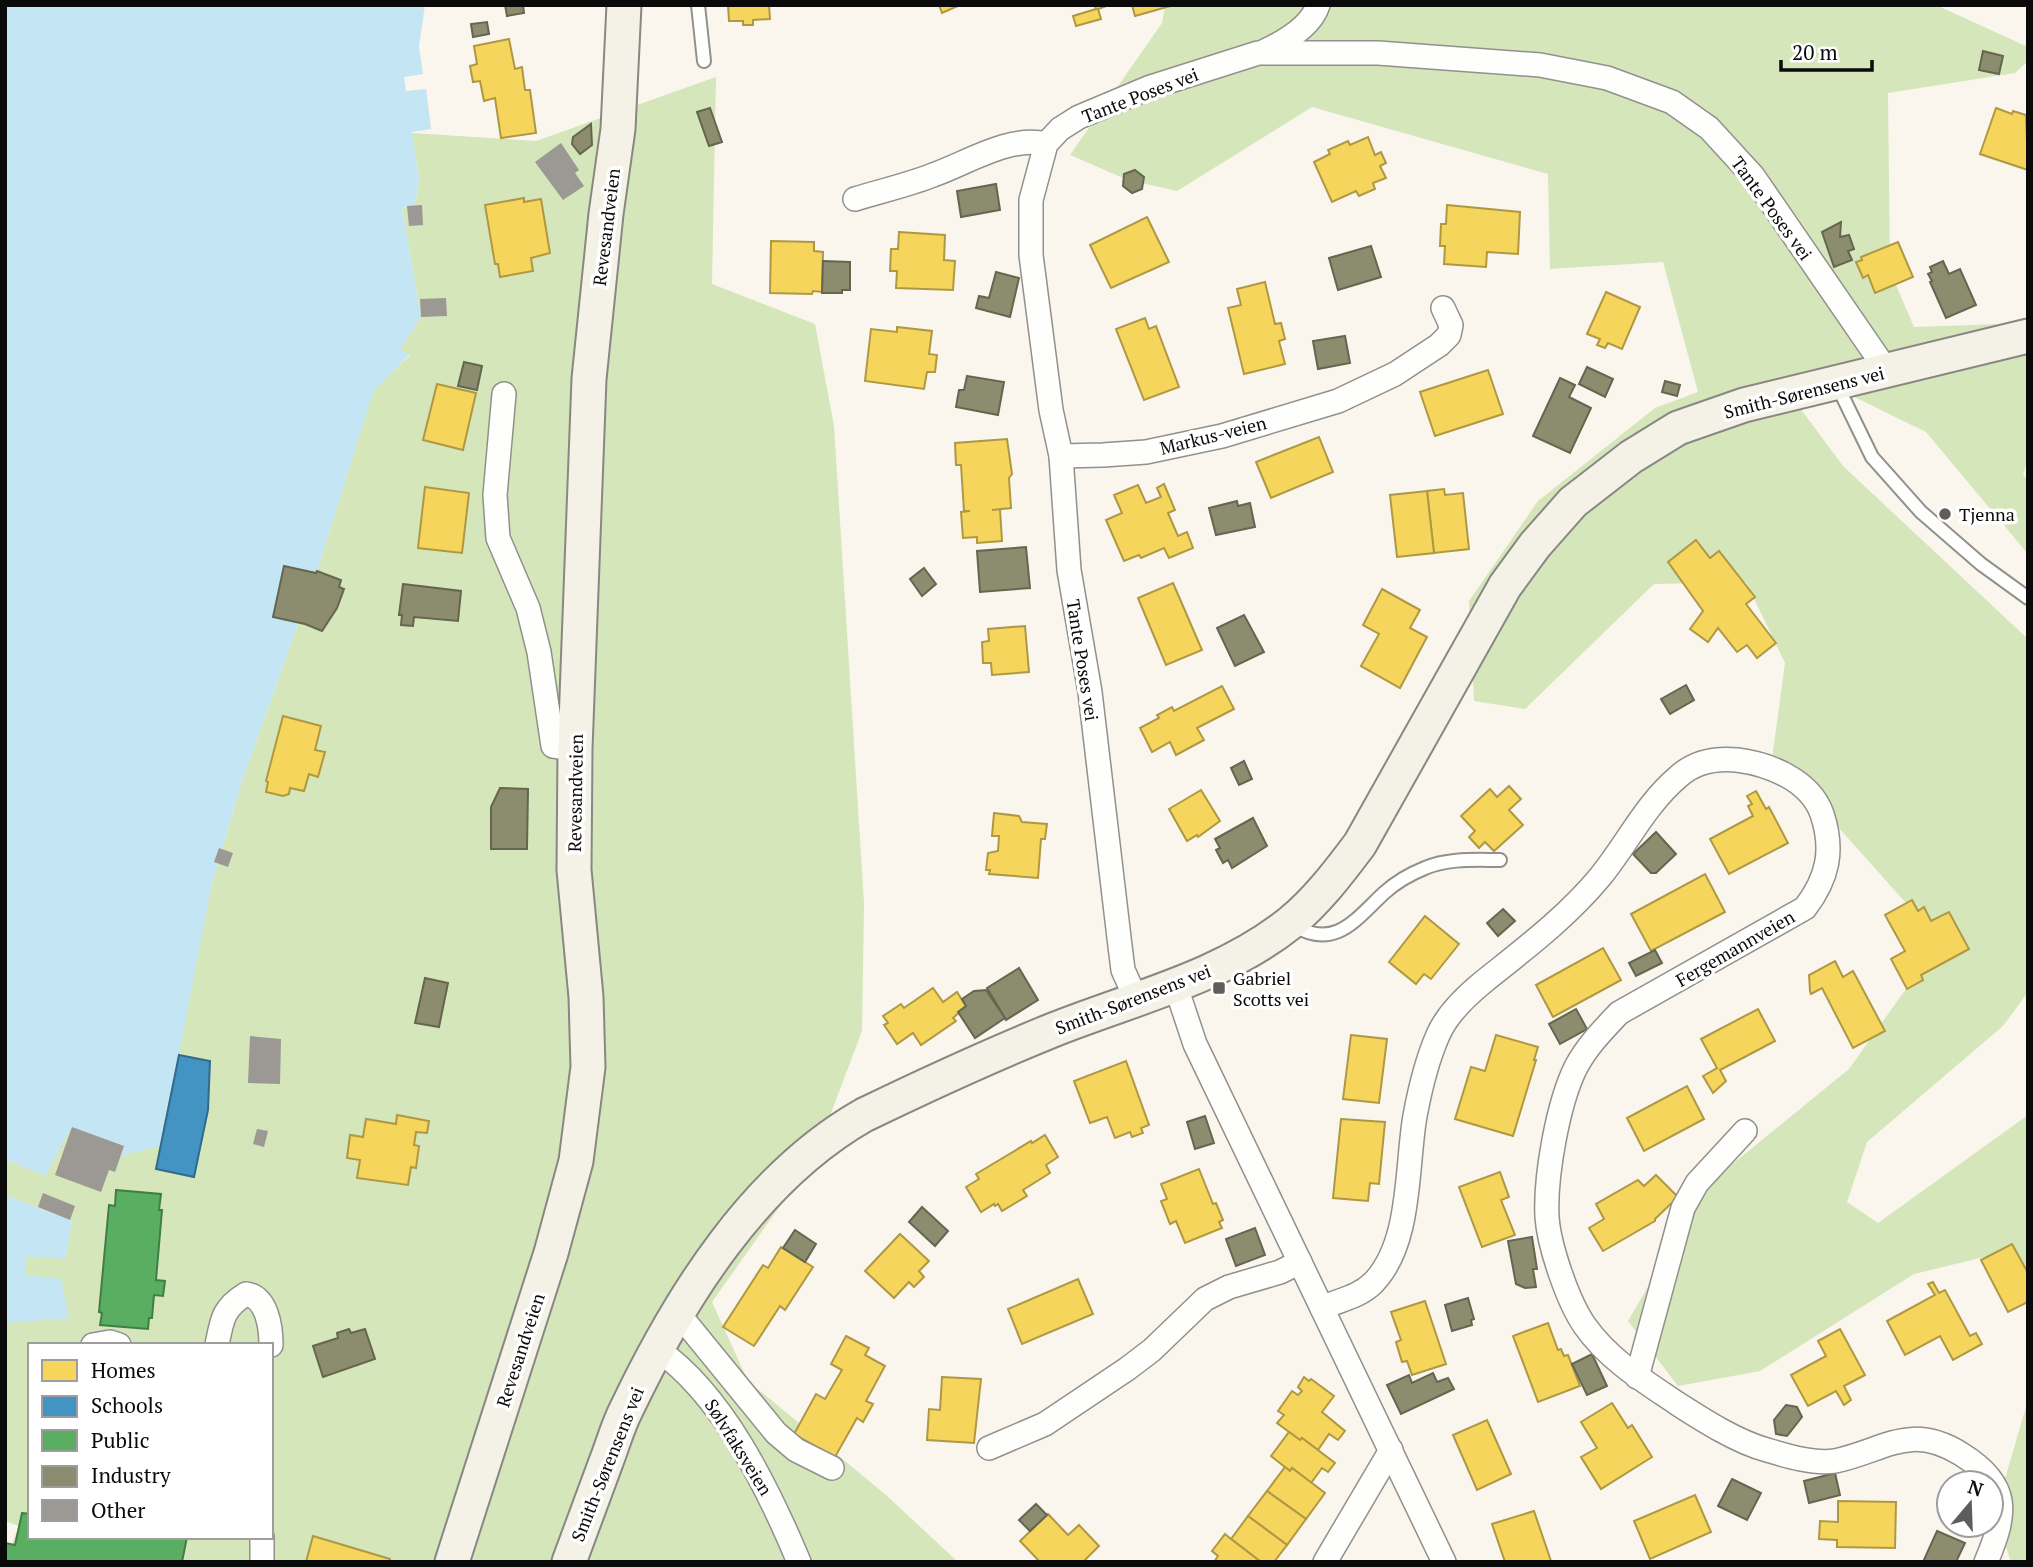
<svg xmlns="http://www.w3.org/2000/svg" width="2033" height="1567" font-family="'PT Serif',serif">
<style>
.forest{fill:#d4e6ba;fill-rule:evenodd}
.water{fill:#c3e5f4}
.homes{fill:#f6d55c;stroke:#af9843;stroke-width:2}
.schools{fill:#4393c3;stroke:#326a8c;stroke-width:2}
.public{fill:#5aae61;stroke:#427d47;stroke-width:2}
.industry{fill:#8c8c6e;stroke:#656550;stroke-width:2}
.building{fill:#9c9894}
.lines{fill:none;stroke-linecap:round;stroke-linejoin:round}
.lane-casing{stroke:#92908c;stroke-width:16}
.street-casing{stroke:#92908c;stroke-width:26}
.secondary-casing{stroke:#898783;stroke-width:37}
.lane{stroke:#fefefc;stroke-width:12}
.street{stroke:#fefefc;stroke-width:23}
.secondary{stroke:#f4f2e7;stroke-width:33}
.poi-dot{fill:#5e5d59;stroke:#fff;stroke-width:2.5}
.labels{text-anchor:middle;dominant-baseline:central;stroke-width:7;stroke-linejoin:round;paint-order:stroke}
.street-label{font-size:18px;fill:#0a0a0a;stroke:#fff}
.poi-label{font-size:18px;fill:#0a0a0a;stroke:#fff;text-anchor:start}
</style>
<rect width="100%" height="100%" fill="#faf6ed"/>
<g class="forest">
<polygon points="1165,5 1936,5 2028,47 2028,61 2015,73 1888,93 1890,271 1914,327 2028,323 2028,459 2023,475 2028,480 2028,554 1926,432 1832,386 1800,408 1843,466 2028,639 2028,992 2003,1026 1867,1142 1847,1202 1878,1223 2028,1115 2028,1294 2013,1250 1914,1274 1760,1371 1678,1386 1628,1321 1708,1184 1849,1069 1940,941 1829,817 1772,759 1785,663 1746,582 1654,584 1525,709 1474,701 1469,601 1538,501 1655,408 1698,392 1663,262 1550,269 1548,174 1312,107 1177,191 1128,180 1070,155 1162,23"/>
<path d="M 716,77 L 712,284 L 815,324 L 834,426 L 864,903 L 862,1031 L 814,1158 L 712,1302 L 748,1381 L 886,1495 L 958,1562 L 5,1562 L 19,1526 L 5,1521 L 5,1328 L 25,1275 L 25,1256 L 65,1258 L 72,1221 L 5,1195 L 5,1159 L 45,1175 L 71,1127 L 124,1145 L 120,1155 L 211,888 L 241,784 L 317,571 L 373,391 L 410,355 L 399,351 L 421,317 L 402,208 L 415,205 L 419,181 L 412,133 L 536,141 ZM 30,1345 L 271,1345 L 271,1537 L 30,1537 Z"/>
<polygon points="2028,1400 2028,1562 2011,1562 1995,1513"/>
</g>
<g class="water">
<polygon points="5,5 425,5 419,46 423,74 404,77 406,91 426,89 431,129 412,132 419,181 415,205 402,208 421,317 400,350 410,354 373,392 317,571 241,784 211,888 161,1146 120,1156 123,1145 71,1128 45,1176 5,1159"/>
<polygon points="5,1195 72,1221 65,1259 25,1256 25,1275 61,1279 69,1318 7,1323 5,1328"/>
</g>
<g class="homes">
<polygon points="728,5 769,5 770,19 753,20 753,25 743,25 743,21 729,21"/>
<polygon points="939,5 960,5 942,13"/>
<polygon points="1095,5 1109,5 1098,9 1101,19 1076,26 1073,16 1096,9"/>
<polygon points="1132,5 1174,5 1135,16"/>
<polygon points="509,39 515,69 522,67 525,90 530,90 536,133 501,138 495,98 484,101 480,81 473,82 470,66 477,64 474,46"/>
<polygon points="1996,108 2012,114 2013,111 2026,115 2028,170 1980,154"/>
<polygon points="1368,137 1375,155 1381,152 1386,163 1380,166 1386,178 1373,183 1375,189 1359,196 1356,191 1332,202 1314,162 1330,154 1328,150 1348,141 1350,145"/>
<polygon points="524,198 524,202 541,199 550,253 531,258 533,271 500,277 498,264 495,264 485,205"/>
<polygon points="1447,205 1520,212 1518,254 1487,252 1486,267 1444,264 1445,246 1440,246 1441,224 1446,224"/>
<polygon points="1147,217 1169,262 1111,288 1090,245"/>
<polygon points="899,232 945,235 944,260 955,261 953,290 896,288 897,271 890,271 891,249 898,249"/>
<polygon points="771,241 814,242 814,251 823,252 822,292 813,291 812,294 770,293"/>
<polygon points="1898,242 1913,277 1875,293 1868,275 1863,278 1856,262 1862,260 1861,257"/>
<polygon points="1265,282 1275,324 1281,323 1285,339 1279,341 1285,364 1244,374 1228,308 1241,305 1237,289"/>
<polygon points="1606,292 1640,307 1622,349 1608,343 1605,348 1597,345 1600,339 1587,334"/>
<polygon points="1145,318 1149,329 1156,326 1179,387 1144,400 1116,329"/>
<polygon points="897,327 932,331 929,354 937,355 935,372 927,372 924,389 865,381 871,329 897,332"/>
<polygon points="1488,370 1503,414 1435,436 1420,392"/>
<polygon points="437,384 476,393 463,450 423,440"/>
<polygon points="1319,437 1333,472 1271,498 1256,462"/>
<polygon points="1007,439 1012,474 1009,478 1011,508 992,510 1000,509 1002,541 977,543 977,537 963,538 961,512 970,511 964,511 961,465 956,465 955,443"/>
<polygon points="1164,484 1175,510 1168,513 1178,536 1187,532 1193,548 1169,558 1164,548 1141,558 1139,555 1124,561 1106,520 1122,513 1114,495 1138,485 1146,503 1161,497 1157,488"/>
<polygon points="425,487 469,493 462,553 418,548"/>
<polygon points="1444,489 1445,495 1463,493 1469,549 1434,553 1427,491"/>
<polygon points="1427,491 1434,553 1397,557 1390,495"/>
<polygon points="1696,540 1710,558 1719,551 1755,597 1746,604 1776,643 1757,658 1747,645 1737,652 1718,628 1708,642 1690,629 1703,611 1668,562"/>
<polygon points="1173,583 1202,650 1166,665 1138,598"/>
<polygon points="1382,589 1420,610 1410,628 1427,637 1400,688 1361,666 1379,634 1363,625"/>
<polygon points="1025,626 1029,672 992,675 991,663 983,663 982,642 989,641 988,629"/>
<polygon points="1222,686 1234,709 1197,728 1204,740 1176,755 1170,742 1152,752 1140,728 1159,718 1157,715 1172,707 1174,711"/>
<polygon points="283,716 321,726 315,750 325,752 318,777 309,774 304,791 290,788 289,794 283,796 266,792 268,782 266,781"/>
<polygon points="1509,786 1521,799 1509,810 1523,825 1494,851 1485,842 1479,848 1469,837 1475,831 1461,816 1490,789 1497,797"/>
<polygon points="1201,790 1220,821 1198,837 1197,835 1187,841 1169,809"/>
<polygon points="1756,791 1766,809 1769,807 1788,843 1729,874 1710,839 1753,816 1748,806 1752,804 1747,796"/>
<polygon points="994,813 1019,816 1022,822 1047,824 1045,839 1041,839 1038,878 989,874 990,870 986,870 988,853 998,851 999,836 992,836"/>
<polygon points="1705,874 1725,912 1651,951 1631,914"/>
<polygon points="1912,900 1918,911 1924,907 1931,921 1949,912 1969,949 1921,975 1923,980 1907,989 1891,959 1905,951 1885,915"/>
<polygon points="1425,916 1459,944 1431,979 1424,974 1416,984 1389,962"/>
<polygon points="1603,948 1621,980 1553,1017 1536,985"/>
<polygon points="1835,961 1843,977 1853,971 1885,1031 1853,1048 1822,988 1811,994 1810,991 1809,975"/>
<polygon points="933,988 943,1002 957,992 966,1006 953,1018 956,1021 921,1045 913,1033 897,1044 884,1025 888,1023 883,1016 901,1004 904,1008"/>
<polygon points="1758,1009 1775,1041 1720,1070 1726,1081 1713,1093 1703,1076 1717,1068 1701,1039"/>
<polygon points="1351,1035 1387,1039 1379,1103 1343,1099"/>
<polygon points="1496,1035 1538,1047 1534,1060 1536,1060 1513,1136 1455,1119 1471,1067 1485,1071"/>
<polygon points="1126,1061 1149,1125 1141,1128 1143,1133 1132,1137 1130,1132 1115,1138 1107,1117 1090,1123 1074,1081"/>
<polygon points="1687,1086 1704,1119 1644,1151 1627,1118"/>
<polygon points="397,1115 429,1121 427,1133 416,1132 414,1145 419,1146 416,1168 411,1167 408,1185 357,1178 360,1160 347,1158 350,1135 363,1137 366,1119 396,1124"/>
<polygon points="1341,1119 1385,1122 1379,1184 1370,1183 1368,1201 1333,1198"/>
<polygon points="1045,1135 1058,1157 1046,1165 1050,1173 1023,1190 1027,1196 1002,1211 998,1204 995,1206 994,1204 981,1212 966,1187 979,1179 976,1174 1031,1141 1032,1143"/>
<polygon points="1199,1169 1213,1204 1216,1203 1223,1220 1219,1222 1222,1228 1185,1243 1176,1221 1170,1224 1161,1201 1167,1199 1161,1184"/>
<polygon points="1500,1172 1509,1197 1501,1200 1515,1235 1482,1247 1459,1187"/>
<polygon points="1656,1175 1678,1197 1655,1219 1655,1221 1603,1251 1589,1228 1604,1219 1596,1204 1638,1180 1644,1186"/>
<polygon points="900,1234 929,1261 919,1271 924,1277 914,1287 909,1282 894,1298 865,1271"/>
<polygon points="2012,1244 2028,1273 2028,1302 2008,1312 1981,1260"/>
<polygon points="781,1247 813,1267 785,1310 780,1306 754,1346 723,1327 763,1265 768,1268"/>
<polygon points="1078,1279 1093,1314 1022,1344 1008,1309"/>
<polygon points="1933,1282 1939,1293 1945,1290 1970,1336 1976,1333 1982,1344 1953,1360 1940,1336 1905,1355 1887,1321 1935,1295 1928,1284"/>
<polygon points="1425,1301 1446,1364 1412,1375 1407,1361 1402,1362 1396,1342 1401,1340 1391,1312"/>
<polygon points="1548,1323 1558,1350 1561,1349 1564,1356 1568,1355 1580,1386 1538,1402 1513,1336"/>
<polygon points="1840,1329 1865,1375 1844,1386 1851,1400 1844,1405 1836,1391 1808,1406 1791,1375 1826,1356 1818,1341"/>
<polygon points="846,1336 869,1348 865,1355 885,1366 866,1401 873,1404 863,1422 857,1418 835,1457 794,1434 816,1394 825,1399 842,1370 831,1364"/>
<polygon points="942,1377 981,1379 974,1443 927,1440 929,1409 940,1410"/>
<polygon points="1304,1377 1309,1381 1311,1379 1334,1396 1322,1412 1345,1431 1338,1440 1329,1434 1318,1450 1302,1438 1300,1440 1277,1423 1284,1415 1278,1411 1292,1391 1298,1395 1302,1391 1298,1387"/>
<polygon points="1612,1403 1628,1428 1632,1425 1652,1457 1601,1489 1581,1457 1597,1448 1581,1422"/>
<polygon points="1487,1420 1511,1474 1477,1490 1453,1435"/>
<polygon points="1289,1432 1300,1440 1302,1438 1335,1463 1328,1472 1322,1468 1311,1483 1292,1468 1290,1471 1271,1456"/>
<polygon points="1285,1467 1290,1471 1292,1468 1325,1493 1306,1519 1267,1491"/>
<polygon points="1267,1491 1306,1519 1287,1545 1248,1516"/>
<polygon points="1695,1495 1711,1532 1650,1559 1634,1521"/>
<polygon points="1838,1501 1896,1502 1895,1548 1837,1547 1837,1540 1819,1539 1820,1521 1838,1522"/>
<polygon points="1534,1511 1551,1561 1505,1562 1492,1524"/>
<polygon points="1048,1514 1068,1535 1079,1525 1099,1546 1083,1562 1040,1562 1020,1541"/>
<polygon points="1248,1516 1287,1545 1274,1562 1261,1562 1231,1539"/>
<polygon points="1225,1534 1231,1539 1261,1562 1214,1562 1218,1556 1212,1551"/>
<polygon points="313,1536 390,1559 389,1562 306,1562"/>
</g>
<polygon class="schools" points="179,1055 210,1061 208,1110 194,1177 156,1169"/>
<g class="public">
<polygon points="116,1190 161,1194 159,1210 162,1210 156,1280 165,1281 163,1296 154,1295 152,1318 149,1318 148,1329 100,1325 102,1313 99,1312 109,1205 115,1206"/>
<polygon points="22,1513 30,1514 30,1537 187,1537 182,1562 5,1562 5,1543 15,1545"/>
</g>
<g class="industry">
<polygon points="505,5 523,5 524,13 507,16"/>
<polygon points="487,22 489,34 473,37 471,24"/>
<polygon points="1983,51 2003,56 1999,74 1979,70"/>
<polygon points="710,108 722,142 709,146 697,112"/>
<polygon points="591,124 592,145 580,154 572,144 573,137"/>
<polygon points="1135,170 1144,177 1142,189 1132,193 1123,186 1124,174"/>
<polygon points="996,184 1000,210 961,217 957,191"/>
<polygon points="1841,222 1840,237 1849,235 1854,249 1848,251 1852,260 1834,267 1822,232"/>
<polygon points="1371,246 1381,277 1338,290 1329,258"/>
<polygon points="823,261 850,262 850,290 842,290 842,293 822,293"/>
<polygon points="1943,261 1949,274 1960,269 1976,305 1946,318 1930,282 1932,281 1928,274 1932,272 1930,267"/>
<polygon points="996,272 1019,278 1010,317 976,308 979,296 989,298"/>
<polygon points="1345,336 1350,363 1318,369 1313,341"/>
<polygon points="464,362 482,366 477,390 458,386"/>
<polygon points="1587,367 1613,379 1605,397 1579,384"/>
<polygon points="967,376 1004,382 998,415 956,407 959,390 964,390"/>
<polygon points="1560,378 1575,385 1569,397 1591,408 1570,453 1533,436"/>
<polygon points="1665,381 1680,385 1677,396 1662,392"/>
<polygon points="1237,501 1238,506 1250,503 1255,527 1216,535 1209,508"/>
<polygon points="1026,547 1030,588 980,592 977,551"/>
<polygon points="284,566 316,573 317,571 341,580 339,587 344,589 337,608 322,631 305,624 273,617"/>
<polygon points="924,568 936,584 922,596 910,579"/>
<polygon points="403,584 461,591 458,621 414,617 413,626 401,625 402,615 399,615"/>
<polygon points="1244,615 1264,652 1235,666 1217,628"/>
<polygon points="1686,685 1694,700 1670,714 1661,699"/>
<polygon points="1244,761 1252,779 1239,785 1231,768"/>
<polygon points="500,788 528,789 527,849 491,849 491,807"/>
<polygon points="1253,818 1267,846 1232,868 1228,860 1223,863 1216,850 1220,848 1215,839"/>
<polygon points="1656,832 1676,854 1656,873 1651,873 1633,854"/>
<polygon points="1503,909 1515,921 1498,936 1487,923"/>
<polygon points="1655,950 1662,963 1636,976 1629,963"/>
<polygon points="1019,968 1038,1000 1006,1020 987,988"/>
<polygon points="425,978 448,983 439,1027 415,1023"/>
<polygon points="986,990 1005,1018 975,1038 958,1012 966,1006 962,999 974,991"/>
<polygon points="1576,1009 1587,1029 1560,1044 1549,1024"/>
<polygon points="1205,1116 1214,1143 1195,1149 1187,1122"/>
<polygon points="922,1207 948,1231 935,1246 909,1222"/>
<polygon points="1255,1228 1265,1255 1236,1266 1226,1239"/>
<polygon points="795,1230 816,1244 805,1262 783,1248"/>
<polygon points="1532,1237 1537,1269 1533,1269 1536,1287 1525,1288 1516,1284 1508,1241"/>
<polygon points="1468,1298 1474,1319 1471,1320 1472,1325 1452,1331 1445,1305"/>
<polygon points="349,1329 351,1333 365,1329 375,1359 323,1377 313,1346 338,1338 337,1333"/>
<polygon points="1592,1354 1607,1386 1587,1395 1572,1364"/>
<polygon points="1433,1373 1437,1382 1448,1378 1454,1389 1401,1414 1387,1385 1409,1375 1412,1383"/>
<polygon points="1786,1405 1797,1407 1802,1417 1787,1436 1776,1434 1774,1420"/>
<polygon points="1835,1473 1840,1495 1809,1503 1804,1481"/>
<polygon points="1732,1479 1761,1493 1747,1520 1718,1506"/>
<polygon points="1036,1504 1047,1515 1030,1531 1019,1520"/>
<polygon points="1937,1531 1965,1543 1956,1562 1923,1562"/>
</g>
<g class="building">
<polygon points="561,143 579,170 575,173 584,186 563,200 535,162"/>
<polygon points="422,205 423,225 409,226 407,206"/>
<polygon points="446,298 447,316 421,317 420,299"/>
<polygon points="219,848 233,853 228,867 214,862"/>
<polygon points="250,1036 281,1039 280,1084 248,1083"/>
<polygon points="72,1127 124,1146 115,1172 109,1170 101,1192 55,1175"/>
<polygon points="257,1129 268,1131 264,1147 253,1144"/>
<polygon points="43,1193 75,1206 70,1220 38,1207"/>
</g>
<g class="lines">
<defs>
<g id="lane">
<polyline points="698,5 704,61"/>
<polyline points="1837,385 1872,457 1921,512 1981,564 2028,598"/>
<path d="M 1293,925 C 1335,951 1356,919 1384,893 C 1395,883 1410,874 1425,868 C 1448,858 1475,860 1500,860"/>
</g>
<g id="street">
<path d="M 1265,51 C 1284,42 1311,27 1318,5"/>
<path d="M 855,199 C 881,191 908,185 933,175 C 967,163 1010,135 1046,144"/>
<polyline points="504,394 495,495 498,538 528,608 539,652 553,746 575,749"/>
<polyline points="1061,456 1103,455 1146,452 1222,436 1338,401 1395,374 1439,345 1449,335 1451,325 1443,308"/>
<polyline points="1176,987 1195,1044 1444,1562"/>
<polyline points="1137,1001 1123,970 1120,946 1090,692 1069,570 1061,456 1051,410 1031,255 1031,200 1046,144 1060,129 1079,117 1148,88 1258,53 1378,53 1540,65 1607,78 1672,102 1709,128 1753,176 1887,371"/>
<path d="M 1322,1308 C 1339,1300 1359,1297 1373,1283 C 1412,1243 1406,1167 1415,1116 C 1420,1089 1427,1060 1438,1035 C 1447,1014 1465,997 1482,983 C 1523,950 1566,918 1600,877 C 1627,844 1645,805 1678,777 C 1694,762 1715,758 1737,760 C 1769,764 1810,780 1822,814 C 1834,850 1828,878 1805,908 L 1619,1013 C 1604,1029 1587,1046 1576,1067 C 1558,1103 1545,1176 1547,1217 C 1549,1246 1568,1302 1585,1326 C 1609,1360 1644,1381 1678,1404 C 1703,1420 1737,1442 1767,1450 C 1787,1456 1813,1464 1835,1461 C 1884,1451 1909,1422 1961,1454 C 2011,1485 2007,1513 1986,1562"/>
<polyline points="678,1313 776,1433 796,1450 832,1468"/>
<polyline points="93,1345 110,1342 119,1345"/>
<path d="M 217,1345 C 222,1319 223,1308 246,1294 C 267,1297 271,1327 271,1345"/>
<path d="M 657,1349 C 723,1395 768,1488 799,1562"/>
<polyline points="1637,1377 1683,1208 1697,1183 1745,1131"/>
<polyline points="989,1448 1045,1424 1127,1369 1152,1350 1205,1299 1229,1287 1280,1272 1300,1262"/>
<polyline points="262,1562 262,1537"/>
<polyline points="1325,1562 1391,1450"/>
</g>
<g id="secondary">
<polyline points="452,1562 551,1253 576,1161 588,1067 586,997 574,870 575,749 589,379 606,214 618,129 624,5"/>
<path d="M 569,1562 C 581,1529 594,1495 606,1462 C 613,1444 618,1425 627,1408 C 680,1297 755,1177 864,1115 C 926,1085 989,1056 1053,1030 C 1133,998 1221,978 1290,923 C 1317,901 1339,872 1360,844 L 1505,586 L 1535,545 L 1573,502 L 1631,457 L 1678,428 L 1744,405 L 2028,336"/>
</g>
</defs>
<use href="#lane" class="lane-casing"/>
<use href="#street" class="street-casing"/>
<use href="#secondary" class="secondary-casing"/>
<use href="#lane" class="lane"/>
<use href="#street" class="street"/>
<use href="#secondary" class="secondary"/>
</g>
<g class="poi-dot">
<circle cx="1945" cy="514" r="7"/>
<rect x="1212" y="981" width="14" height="14" rx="3.5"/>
</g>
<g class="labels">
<g class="street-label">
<text transform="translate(1140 95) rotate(-21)">Tante Poses vei</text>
<text transform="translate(1772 208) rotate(54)">Tante Poses vei</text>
<text transform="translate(606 227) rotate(-83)">Revesandveien</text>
<text transform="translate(1804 392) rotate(-14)">Smith-Sørensens vei</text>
<text transform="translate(1213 435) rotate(-14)">Markus-veien</text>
<text transform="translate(1083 660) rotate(81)">Tante Poses vei</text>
<text transform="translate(575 793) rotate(-89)">Revesandveien</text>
<text transform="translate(1735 948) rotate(-30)">Fergemannveien</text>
<text transform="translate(1133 999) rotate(-21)">Smith-Sørensens vei</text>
<text transform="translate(520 1350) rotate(-72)">Revesandveien</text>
<text transform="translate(739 1447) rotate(58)">Sølvfaksveien</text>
<text transform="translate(607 1464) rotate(-68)">Smith-Sørensens vei</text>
</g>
<g class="poi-label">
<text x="1959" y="514">Tjenna</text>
<text x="1233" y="978">Gabriel<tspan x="1233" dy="21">Scotts vei</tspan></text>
</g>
</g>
<rect width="2033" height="1567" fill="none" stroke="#0a0a0a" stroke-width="14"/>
<rect x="28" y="1343" width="245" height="196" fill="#ffffff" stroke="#9d9d9d" stroke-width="2"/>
<rect x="42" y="1360" width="35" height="21" fill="#f6d55c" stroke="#9d9d9d" stroke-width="2"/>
<text x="91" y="1378" font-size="21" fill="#0a0a0a">Homes</text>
<rect x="42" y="1396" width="35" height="21" fill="#4393c3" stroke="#9d9d9d" stroke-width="2"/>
<text x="91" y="1413" font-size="21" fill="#0a0a0a">Schools</text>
<rect x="42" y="1430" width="35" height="21" fill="#5aae61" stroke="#9d9d9d" stroke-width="2"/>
<text x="91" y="1448" font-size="21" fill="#0a0a0a">Public</text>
<rect x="42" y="1466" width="35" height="21" fill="#8c8c6e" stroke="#9d9d9d" stroke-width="2"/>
<text x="91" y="1483" font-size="21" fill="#0a0a0a">Industry</text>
<rect x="42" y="1500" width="35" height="21" fill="#9c9894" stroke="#9d9d9d" stroke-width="2"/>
<text x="91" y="1518" font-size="21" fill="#0a0a0a">Other</text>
<g transform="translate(1970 1504) rotate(19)"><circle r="33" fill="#ffffff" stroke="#9d9d9d" stroke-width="2"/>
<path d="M0-5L12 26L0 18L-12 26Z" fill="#5e5d59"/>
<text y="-10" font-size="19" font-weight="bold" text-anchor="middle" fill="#0a0a0a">N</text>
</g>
<path d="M1781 60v10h91v-10" fill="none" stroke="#0a0a0a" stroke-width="3.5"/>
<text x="1792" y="60" font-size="21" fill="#0a0a0a" stroke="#ffffff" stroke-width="5" paint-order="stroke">20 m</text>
</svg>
